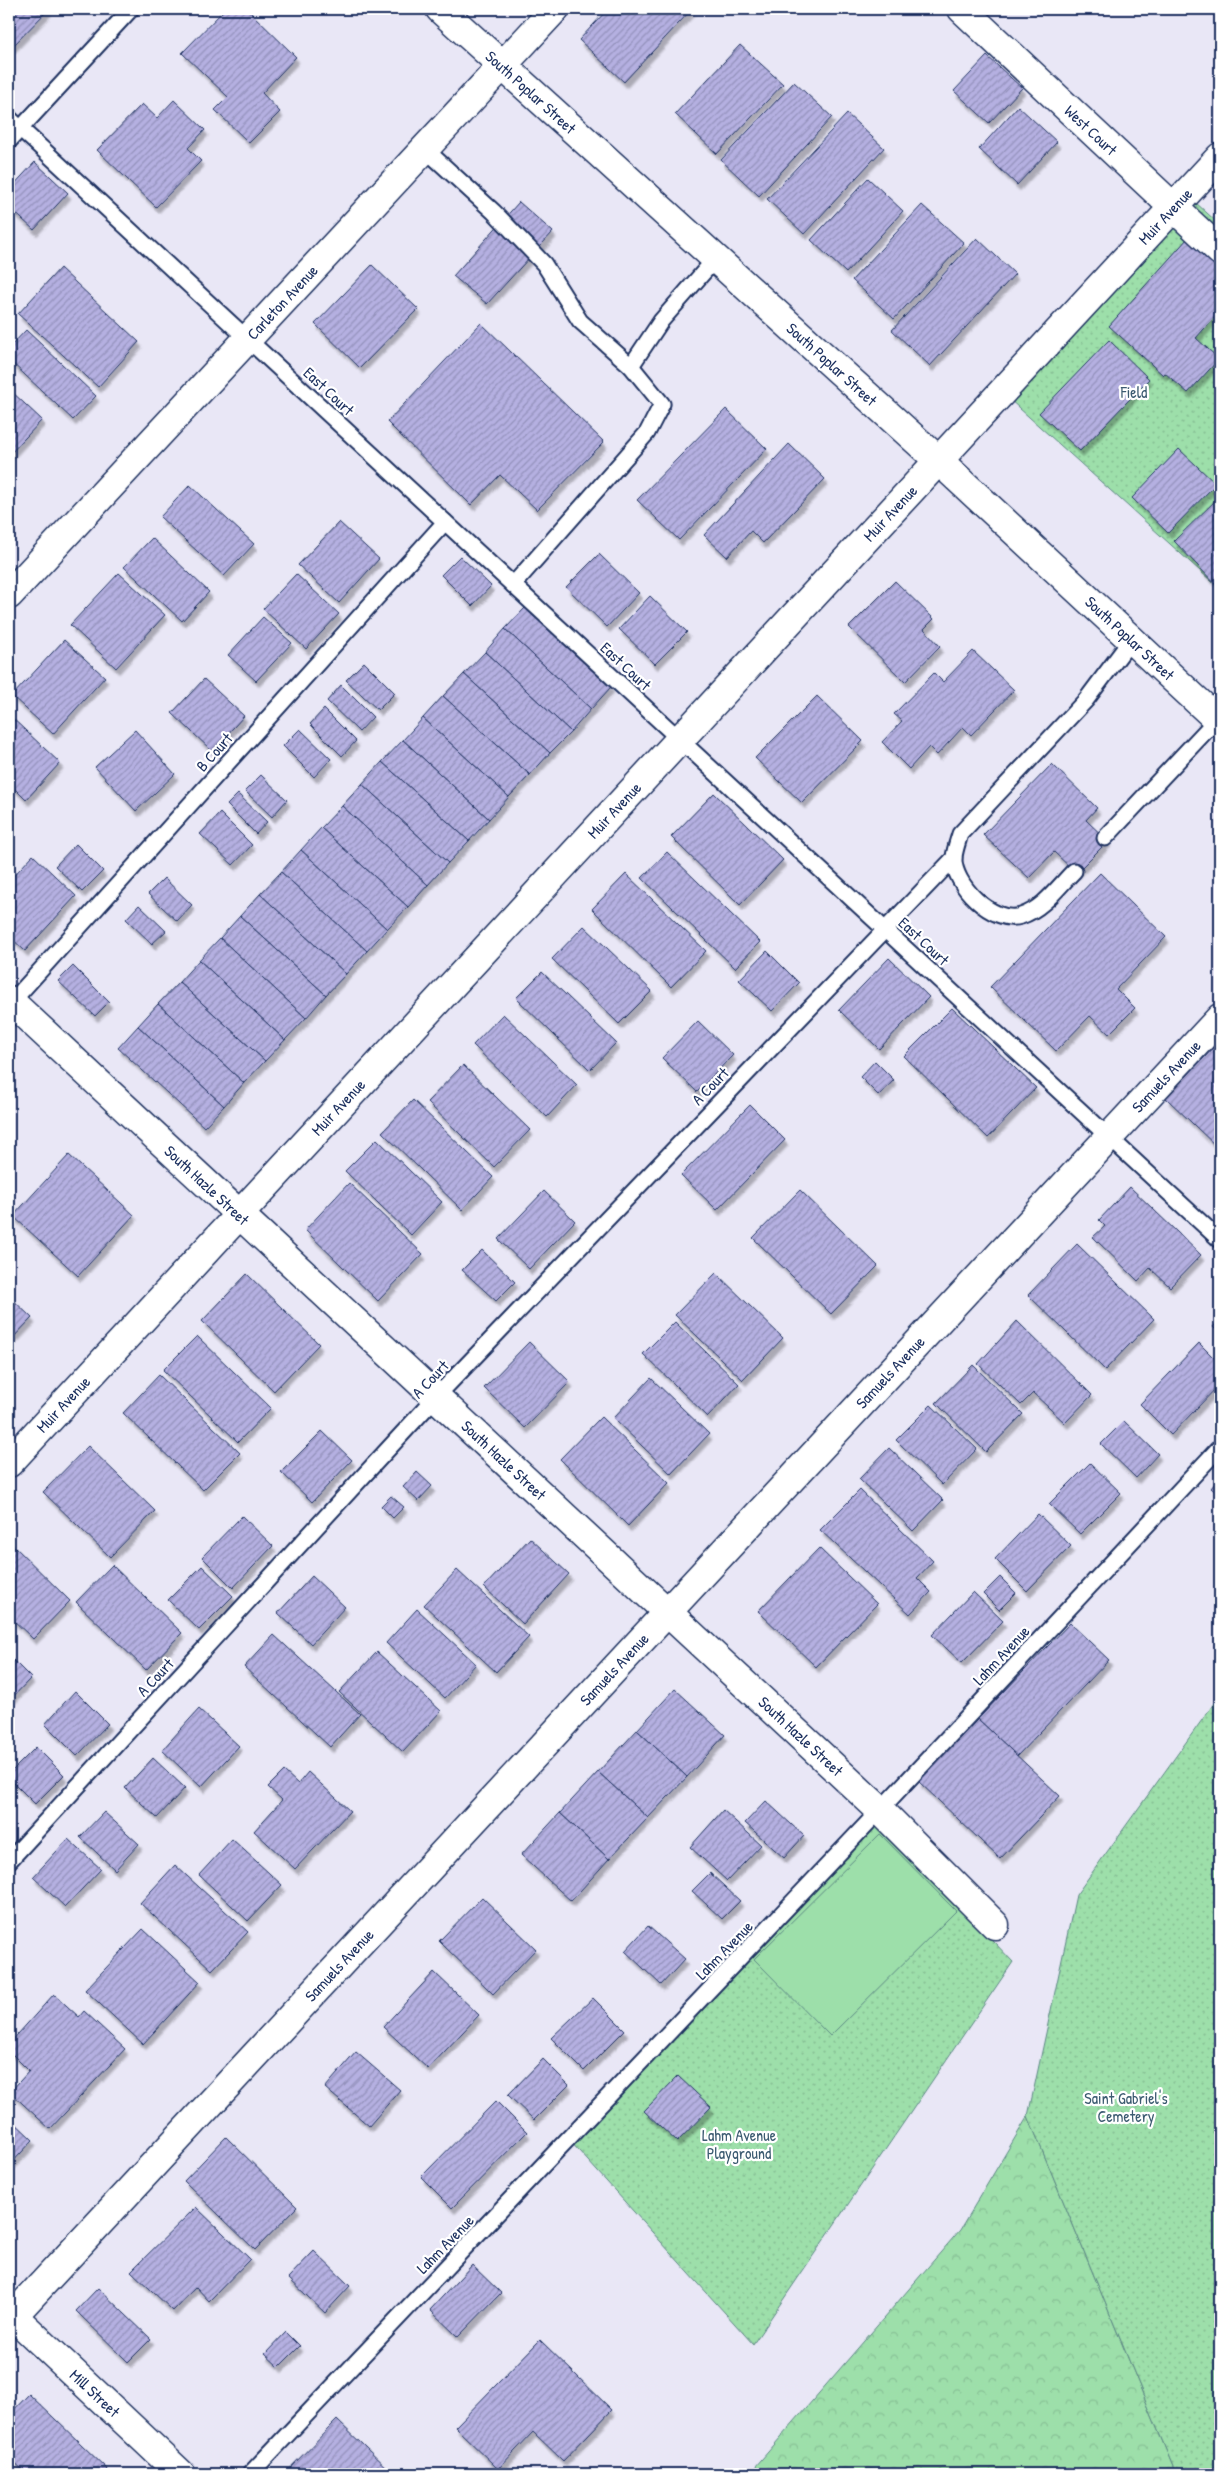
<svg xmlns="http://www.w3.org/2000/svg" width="1229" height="2483" font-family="'Patrick Hand',sans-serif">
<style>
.forest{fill:url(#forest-crowns);stroke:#5c8784}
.park{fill:url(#park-dots);stroke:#5c8784}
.pitch{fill:#9ddfaa;stroke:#5c8784}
.building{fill:url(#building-hatch);stroke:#1b2f5e;filter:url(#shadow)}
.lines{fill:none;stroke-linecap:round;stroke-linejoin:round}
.lane-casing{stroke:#1b2f5e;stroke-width:19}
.street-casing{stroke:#1b2f5e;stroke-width:31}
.secondary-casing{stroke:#1b2f5e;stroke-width:31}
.lane{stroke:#fff;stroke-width:15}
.street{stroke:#fff;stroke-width:28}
.secondary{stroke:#fff;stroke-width:28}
.labels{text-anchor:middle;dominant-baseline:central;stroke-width:4.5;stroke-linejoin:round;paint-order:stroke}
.street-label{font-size:16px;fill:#1b2f5e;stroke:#fff}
.park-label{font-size:16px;fill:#3c5b71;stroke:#fff}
</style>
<defs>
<pattern id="forest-crowns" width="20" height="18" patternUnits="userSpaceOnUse" patternTransform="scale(1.25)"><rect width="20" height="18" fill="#9ddfaa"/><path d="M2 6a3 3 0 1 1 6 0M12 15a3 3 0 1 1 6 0" fill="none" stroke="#87c095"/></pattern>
<pattern id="park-dots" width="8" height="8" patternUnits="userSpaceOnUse" patternTransform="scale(1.25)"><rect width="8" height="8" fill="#9ddfaa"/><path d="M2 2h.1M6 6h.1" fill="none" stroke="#87c095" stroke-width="1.8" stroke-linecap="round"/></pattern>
<pattern id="building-hatch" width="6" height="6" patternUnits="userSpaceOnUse" patternTransform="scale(1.25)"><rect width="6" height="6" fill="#b5b0e1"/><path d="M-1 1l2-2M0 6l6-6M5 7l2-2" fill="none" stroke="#9290ba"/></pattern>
<filter id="shadow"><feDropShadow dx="3" dy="5.5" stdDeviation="1" flood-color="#0004"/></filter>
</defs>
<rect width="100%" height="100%" fill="#e9e7f6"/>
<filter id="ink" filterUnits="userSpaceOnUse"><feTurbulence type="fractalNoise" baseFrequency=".02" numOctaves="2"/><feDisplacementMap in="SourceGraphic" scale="10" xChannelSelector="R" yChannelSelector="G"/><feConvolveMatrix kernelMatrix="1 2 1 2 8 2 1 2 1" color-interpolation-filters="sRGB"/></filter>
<g filter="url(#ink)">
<polygon class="forest" points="1028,2116 1176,2474 749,2474 960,2230"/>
<g class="park">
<polygon points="1194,201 1220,225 1220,589 1009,399"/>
<polygon points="1220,1695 1220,2474 1176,2474 1028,2116 1076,1895"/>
<polygon points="880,1822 1013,1962 753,2344 570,2141"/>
</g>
<polygon class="pitch" points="880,1834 956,1911 830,2036 754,1959"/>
<g class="building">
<polygon points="9,9 49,9 9,50"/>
<polygon points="225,9 247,9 296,57 262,93 280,112 249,143 215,110 228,97 182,53"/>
<polygon points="608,9 692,9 624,82 579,40"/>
<polygon points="740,45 783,84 717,154 675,114"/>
<polygon points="987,56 1022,88 989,123 954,91"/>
<polygon points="794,82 832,117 759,196 721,160"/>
<polygon points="174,100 205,130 188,148 201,161 156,207 97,150 142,104 157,118"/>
<polygon points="1018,106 1057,142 1017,185 979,149"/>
<polygon points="847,114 884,148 804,234 767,199"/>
<polygon points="35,162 68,193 34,230 9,207 9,190"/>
<polygon points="868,178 903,211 846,273 811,240"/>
<polygon points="519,202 553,232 487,304 453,276"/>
<polygon points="922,205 964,243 894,319 852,280"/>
<polygon points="977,238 1015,274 930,366 892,330"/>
<polygon points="1188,238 1220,267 1220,311 1196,338 1219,359 1188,393 1165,373 1163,375 1109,326"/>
<polygon points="372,265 418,309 360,368 315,324"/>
<polygon points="60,268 139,342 98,387 18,314"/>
<polygon points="481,323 604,442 537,510 500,475 471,505 387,422"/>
<polygon points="26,330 96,396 73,420 9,360 9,348"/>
<polygon points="1109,340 1149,379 1080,451 1039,413"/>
<polygon points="9,389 42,420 9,455"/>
<polygon points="726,409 767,449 679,540 637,500"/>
<polygon points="789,444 825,479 763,543 751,531 727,557 704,535"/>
<polygon points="1179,449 1216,484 1168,533 1132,498"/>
<polygon points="190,485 254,544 224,576 160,517"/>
<polygon points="1220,496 1220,589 1174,541"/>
<polygon points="339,522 379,559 339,603 298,565"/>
<polygon points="152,538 209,592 182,621 124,567"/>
<polygon points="599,554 639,593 607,627 566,587"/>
<polygon points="460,556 491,586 472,606 441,575"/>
<polygon points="119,573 165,615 116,668 70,625"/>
<polygon points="296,574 339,614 306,649 263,609"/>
<polygon points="895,581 934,619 924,629 940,646 905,682 849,627"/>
<polygon points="650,596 687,632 655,664 619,629"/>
<polygon points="525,608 611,687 591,709 505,629"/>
<polygon points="263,617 292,643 256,681 228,655"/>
<polygon points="505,629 591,709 571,732 485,652"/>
<polygon points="64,640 105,677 53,734 12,696"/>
<polygon points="973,651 1014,690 971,735 963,727 937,755 929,747 909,769 882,742 902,721 894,714 934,673 943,682"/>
<polygon points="485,652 571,732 550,753 464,674"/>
<polygon points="364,662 395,693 378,710 346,680"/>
<polygon points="464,674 550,753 530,775 443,696"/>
<polygon points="204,679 244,716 212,751 172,713"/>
<polygon points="341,685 373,717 359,732 327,701"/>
<polygon points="443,696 530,775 509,797 423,718"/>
<polygon points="817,696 863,741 802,803 755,758"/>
<polygon points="324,709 356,741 342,756 310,724"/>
<polygon points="9,715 60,763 26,800 9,783"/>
<polygon points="423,718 509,797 489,819 403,740"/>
<polygon points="300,729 331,759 314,777 283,746"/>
<polygon points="135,730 175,774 136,811 95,767"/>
<polygon points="403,740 489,819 469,841 382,762"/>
<polygon points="382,762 469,841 448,863 362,784"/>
<polygon points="1052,764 1097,808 1086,820 1108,841 1076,873 1054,852 1029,878 983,835"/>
<polygon points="261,775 287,800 272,817 245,791"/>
<polygon points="362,784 448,863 428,885 342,806"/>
<polygon points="714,793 783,860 740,905 671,837"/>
<polygon points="238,794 267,822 256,834 227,805"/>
<polygon points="342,806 428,885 408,907 321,828"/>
<polygon points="220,813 252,845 233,865 200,834"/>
<polygon points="321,828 408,907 387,929 301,850"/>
<polygon points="76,844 103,871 82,892 55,866"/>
<polygon points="301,850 387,929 367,951 281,872"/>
<polygon points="667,852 760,942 735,968 642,878"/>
<polygon points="33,855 76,896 25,951 9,936 9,881"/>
<polygon points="281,872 367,951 346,974 260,894"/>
<polygon points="1100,873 1166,937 1116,989 1135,1008 1109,1034 1090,1016 1056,1051 990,987"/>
<polygon points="626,874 706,951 671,987 592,909"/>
<polygon points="164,878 192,905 177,921 148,894"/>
<polygon points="260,894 346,974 326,995 240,916"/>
<polygon points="139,905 166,931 152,944 126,919"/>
<polygon points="240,916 326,995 306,1018 220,938"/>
<polygon points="584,926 652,991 619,1024 552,959"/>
<polygon points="220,938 306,1018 285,1040 199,960"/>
<polygon points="767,951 799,983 772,1011 739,980"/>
<polygon points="889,958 929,997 879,1049 839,1010"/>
<polygon points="199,960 285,1040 265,1061 179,982"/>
<polygon points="73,966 109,1002 95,1016 58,981"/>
<polygon points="542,972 616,1043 590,1070 516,998"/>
<polygon points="179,982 265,1061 244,1083 158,1004"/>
<polygon points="158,1004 244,1083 224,1106 138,1026"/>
<polygon points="952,1008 1036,1088 988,1138 904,1056"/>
<polygon points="503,1014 577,1085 547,1117 473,1045"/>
<polygon points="698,1021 733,1055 697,1092 662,1058"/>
<polygon points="138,1026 224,1106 204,1127 118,1048"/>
<polygon points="1220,1041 1220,1150 1166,1098"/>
<polygon points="875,1061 894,1080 879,1096 860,1077"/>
<polygon points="463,1065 530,1130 494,1167 427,1102"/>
<polygon points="413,1100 493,1177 462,1210 382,1132"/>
<polygon points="750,1105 785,1140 717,1210 681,1175"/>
<polygon points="377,1139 442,1202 411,1235 345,1171"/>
<polygon points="69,1155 134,1215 78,1276 13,1216"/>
<polygon points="349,1183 423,1254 378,1301 305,1230"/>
<polygon points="1130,1187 1201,1255 1170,1287 1150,1268 1138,1281 1093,1237 1105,1226 1099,1220"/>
<polygon points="800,1190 878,1266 831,1314 753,1238"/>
<polygon points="544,1191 575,1221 529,1269 498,1239"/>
<polygon points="1077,1244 1154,1319 1105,1370 1028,1295"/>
<polygon points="482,1250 515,1282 496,1301 462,1270"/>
<polygon points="716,1273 783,1338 743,1380 675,1315"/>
<polygon points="247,1274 319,1344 274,1391 202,1321"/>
<polygon points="9,1296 32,1318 9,1342"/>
<polygon points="1220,1319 1220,1334 1213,1327"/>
<polygon points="1017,1321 1092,1395 1065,1423 1033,1393 1021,1405 978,1364"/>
<polygon points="675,1322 739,1384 708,1417 643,1354"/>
<polygon points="197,1336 271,1408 238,1442 163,1370"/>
<polygon points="529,1342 570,1382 525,1428 484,1388"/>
<polygon points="1199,1343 1220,1364 1220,1384 1171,1435 1140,1404"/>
<polygon points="973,1365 1023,1414 986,1452 936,1403"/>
<polygon points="159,1375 240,1453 203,1490 123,1413"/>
<polygon points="651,1378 709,1434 671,1474 613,1418"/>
<polygon points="931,1405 977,1449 942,1485 896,1440"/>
<polygon points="601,1417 669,1483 628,1526 560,1459"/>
<polygon points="1124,1421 1158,1454 1136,1478 1101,1444"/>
<polygon points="322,1431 352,1460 312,1502 281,1472"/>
<polygon points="88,1446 155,1511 110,1557 43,1492"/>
<polygon points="889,1448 943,1500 913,1531 859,1479"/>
<polygon points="1090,1463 1121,1493 1080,1534 1049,1504"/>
<polygon points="417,1472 432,1486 418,1501 403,1487"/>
<polygon points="1220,1477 1220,1496 1211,1488"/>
<polygon points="860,1490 933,1561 917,1578 931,1592 910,1614 820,1530"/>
<polygon points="391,1496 404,1507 393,1518 381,1506"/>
<polygon points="1038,1514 1071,1546 1027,1591 995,1559"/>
<polygon points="242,1516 273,1546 233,1588 202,1557"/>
<polygon points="530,1538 569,1574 523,1624 484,1587"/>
<polygon points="9,1541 70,1601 33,1639 9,1616"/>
<polygon points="819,1548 877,1604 816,1667 758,1611"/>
<polygon points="112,1565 182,1633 146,1670 76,1602"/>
<polygon points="202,1566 233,1596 199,1630 168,1600"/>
<polygon points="457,1570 529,1637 496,1672 424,1605"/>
<polygon points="312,1576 345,1607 311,1644 278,1613"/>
<polygon points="1000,1577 1016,1593 999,1610 983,1594"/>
<polygon points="973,1592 1003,1621 962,1663 932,1635"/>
<polygon points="417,1609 476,1664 445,1698 386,1643"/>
<polygon points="1070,1623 1109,1660 1017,1756 978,1719"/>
<polygon points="274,1635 360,1714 330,1747 244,1667"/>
<polygon points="377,1652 441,1711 403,1752 339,1692"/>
<polygon points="9,1656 31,1678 9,1701"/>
<polygon points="675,1689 725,1735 687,1777 637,1730"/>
<polygon points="75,1691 108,1724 77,1756 45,1724"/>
<polygon points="199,1709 239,1746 201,1787 162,1750"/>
<polygon points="978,1719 1060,1796 1000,1859 918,1781"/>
<polygon points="637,1730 687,1777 648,1818 598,1772"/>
<polygon points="36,1747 64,1775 35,1804 9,1778 9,1774"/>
<polygon points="153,1758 185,1788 157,1818 125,1788"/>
<polygon points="284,1771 298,1784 308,1772 350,1811 295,1869 254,1831 282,1800 268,1787"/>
<polygon points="598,1772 648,1818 609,1859 560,1813"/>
<polygon points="766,1801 804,1836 784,1858 745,1823"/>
<polygon points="723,1810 761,1845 727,1881 690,1847"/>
<polygon points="104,1812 139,1844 115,1870 80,1837"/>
<polygon points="560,1813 609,1859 571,1901 521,1855"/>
<polygon points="68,1839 101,1869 65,1907 33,1877"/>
<polygon points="232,1839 282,1885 248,1921 199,1875"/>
<polygon points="175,1865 248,1932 212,1970 140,1903"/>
<polygon points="710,1873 740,1901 722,1919 692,1891"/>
<polygon points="482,1897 536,1949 493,1994 439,1941"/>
<polygon points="648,1926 685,1959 661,1985 625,1951"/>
<polygon points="143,1929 200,1982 143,2044 85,1990"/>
<polygon points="434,1972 479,2015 428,2069 383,2027"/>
<polygon points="54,1994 79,2017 84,2011 125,2049 50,2129 10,2092 29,2071 9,2051 9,2044"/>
<polygon points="593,1998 625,2030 584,2071 551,2038"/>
<polygon points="356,2052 400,2090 369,2126 325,2088"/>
<polygon points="543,2059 569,2085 534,2120 508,2095"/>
<polygon points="678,2076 711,2107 677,2142 644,2111"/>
<polygon points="496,2101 527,2132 452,2208 421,2177"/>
<polygon points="9,2117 33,2140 9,2166"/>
<polygon points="226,2137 297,2207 255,2250 184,2181"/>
<polygon points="196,2207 250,2259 209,2301 196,2287 173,2311 131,2271"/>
<polygon points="314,2251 350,2286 325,2313 288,2278"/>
<polygon points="472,2265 501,2293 458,2337 430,2310"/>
<polygon points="98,2288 151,2339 128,2362 76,2311"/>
<polygon points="286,2332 300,2346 279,2367 265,2354"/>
<polygon points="540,2340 612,2410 563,2461 533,2432 498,2469 455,2427"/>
<polygon points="29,2394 107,2469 103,2474 27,2474 9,2457 9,2415"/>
<polygon points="337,2420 393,2474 285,2473"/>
</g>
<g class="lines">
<defs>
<g id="lane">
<polyline points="9,118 1220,1240"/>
<polyline points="9,141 131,9"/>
<polyline points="425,149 494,212 544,264 580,321 631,366 661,321 716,258"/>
<polyline points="513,585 647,433 662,404 631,366"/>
<polyline points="1105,838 1217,719"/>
<path d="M 1074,871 C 1058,887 1043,909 1021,916 C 993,925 952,884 954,857 C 955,849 958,841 960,834 L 1086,700 L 1131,640"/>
<polyline points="9,1005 445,522"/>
<polyline points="9,1861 436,1397 954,858"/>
<polyline points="250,2474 880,1810 1220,1447"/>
</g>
<g id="street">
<polyline points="962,9 1220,251"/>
<polyline points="9,595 555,9"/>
<polyline points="9,1000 880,1810 995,1925"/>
<polyline points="9,1463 1220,157"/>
<polyline points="9,2312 181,2474"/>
<polyline points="9,2320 1220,1018"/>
</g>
<polyline id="secondary" points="440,9 938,460 1220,722"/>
</defs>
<use href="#lane" class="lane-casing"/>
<use href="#street" class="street-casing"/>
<use href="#secondary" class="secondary-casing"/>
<use href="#lane" class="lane"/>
<use href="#street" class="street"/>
<use href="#secondary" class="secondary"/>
</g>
</g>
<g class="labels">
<g class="street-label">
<text transform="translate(531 92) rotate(42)">South Poplar Street</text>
<text transform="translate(1091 130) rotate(43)">West Court</text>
<text transform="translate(1165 216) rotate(-47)">Muir Avenue</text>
<text transform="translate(282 302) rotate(-47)">Carleton Avenue</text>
<text transform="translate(832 364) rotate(42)">South Poplar Street</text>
<text transform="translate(329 391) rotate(43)">East Court</text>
<text transform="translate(890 513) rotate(-47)">Muir Avenue</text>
<text transform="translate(1130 638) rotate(43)">South Poplar Street</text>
<text transform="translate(626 666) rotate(43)">East Court</text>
<text transform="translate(214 752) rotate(-48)">B Court</text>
<text transform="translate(614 810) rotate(-47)">Muir Avenue</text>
<text transform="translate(924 941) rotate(43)">East Court</text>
<text transform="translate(1166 1076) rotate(-47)">Samuels Avenue</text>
<text transform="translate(710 1086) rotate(-46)">A Court</text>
<text transform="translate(338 1107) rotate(-47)">Muir Avenue</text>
<text transform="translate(207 1185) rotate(43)">South Hazle Street</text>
<text transform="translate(890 1372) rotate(-47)">Samuels Avenue</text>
<text transform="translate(430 1379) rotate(-47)">A Court</text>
<text transform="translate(63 1404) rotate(-47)">Muir Avenue</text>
<text transform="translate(504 1460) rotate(43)">South Hazle Street</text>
<text transform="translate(1001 1655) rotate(-47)">Lahm Avenue</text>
<text transform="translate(614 1669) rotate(-47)">Samuels Avenue</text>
<text transform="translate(155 1677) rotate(-47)">A Court</text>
<text transform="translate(801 1736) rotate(43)">South Hazle Street</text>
<text transform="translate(724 1950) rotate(-46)">Lahm Avenue</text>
<text transform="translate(339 1965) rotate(-47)">Samuels Avenue</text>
<text transform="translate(445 2244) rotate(-46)">Lahm Avenue</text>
<text transform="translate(95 2393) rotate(43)">Mill Street</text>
</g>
<g class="park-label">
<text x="1134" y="392">Field</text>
<text x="1126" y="2098">Saint Gabriel's<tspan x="1126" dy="18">Cemetery</tspan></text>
<text x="739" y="2135">Lahm Avenue<tspan x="739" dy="18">Playground</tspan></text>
</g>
</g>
<rect width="1229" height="2483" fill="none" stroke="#fff" stroke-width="30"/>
<rect x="15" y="15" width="1199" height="2453" fill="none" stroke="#1b2f5e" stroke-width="2" filter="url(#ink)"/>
</svg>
